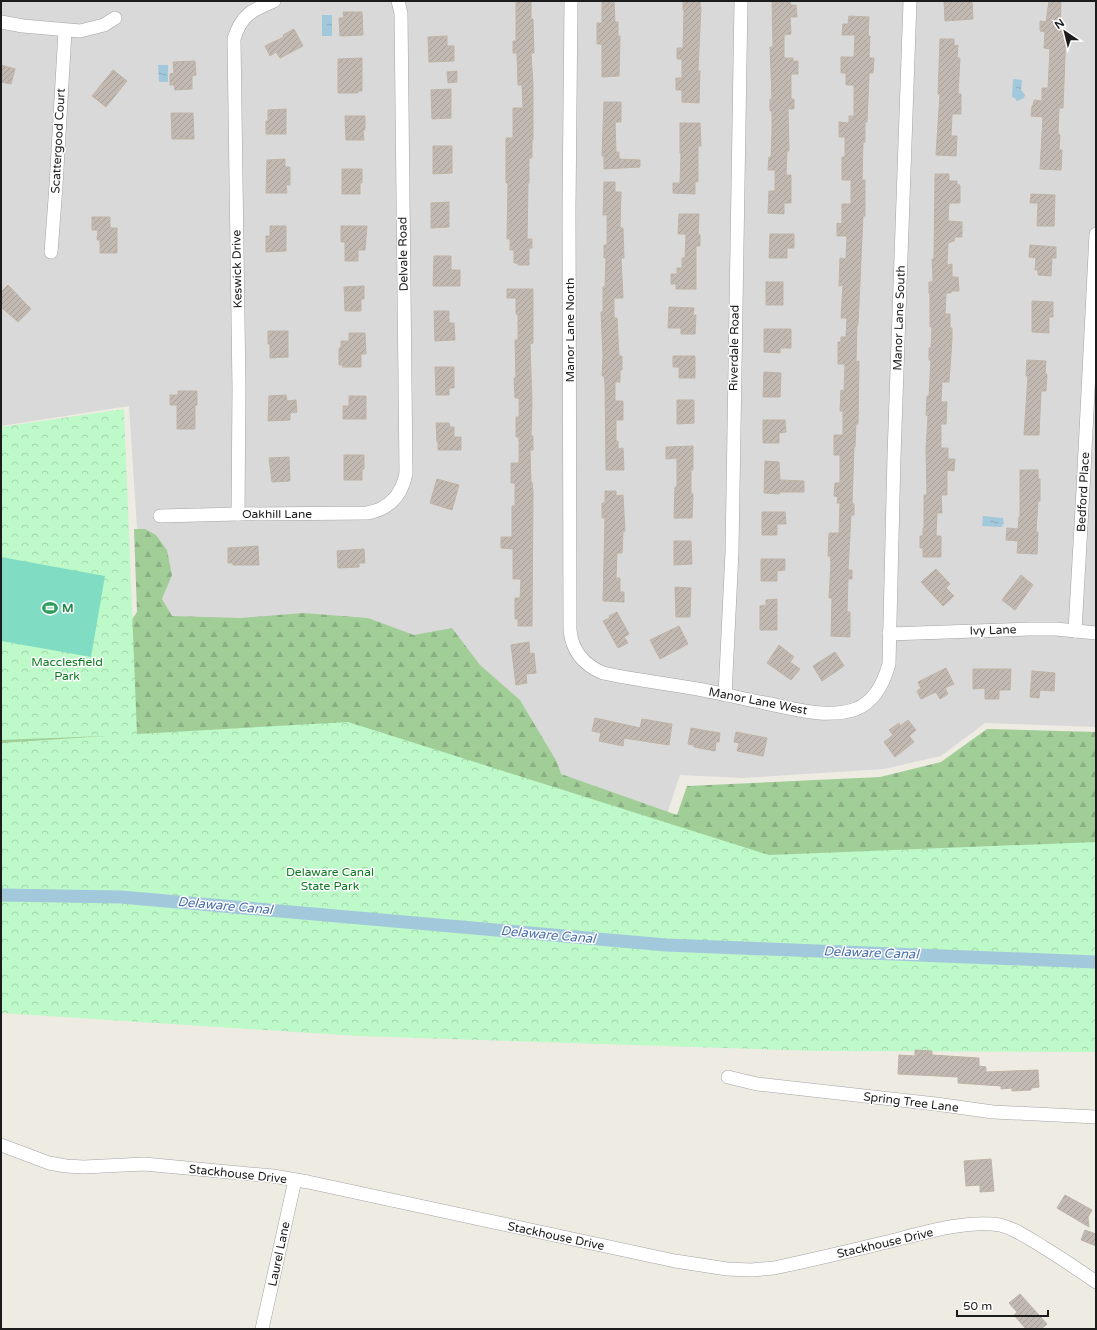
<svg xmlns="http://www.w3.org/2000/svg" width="1097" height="1330" font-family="'Varela Round',sans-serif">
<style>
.residential{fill:#dad9d9}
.forest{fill:url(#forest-firs)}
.park{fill:url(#park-crowns)}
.pitch{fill:#80ddc3}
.water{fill:url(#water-ripples)}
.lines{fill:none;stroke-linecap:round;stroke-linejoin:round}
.canal{stroke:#a2c8db;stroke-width:13}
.building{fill:url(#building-hatch);stroke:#bfb3a5}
.street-casing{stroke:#a3a3a3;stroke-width:14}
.street{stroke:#fff;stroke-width:13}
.labels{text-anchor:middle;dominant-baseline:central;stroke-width:3;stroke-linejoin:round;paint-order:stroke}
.street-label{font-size:12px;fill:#1c1c1c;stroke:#fff}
.leisure-label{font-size:12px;font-weight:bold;fill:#27864d;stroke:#fff;text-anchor:start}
.park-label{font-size:12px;fill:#0c7921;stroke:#fff}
.water-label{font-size:13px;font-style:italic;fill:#4a70ab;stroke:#fff}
</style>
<defs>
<pattern id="forest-firs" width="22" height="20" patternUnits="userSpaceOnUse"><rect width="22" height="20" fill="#a1cd97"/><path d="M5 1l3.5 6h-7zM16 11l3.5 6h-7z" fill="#8aaf82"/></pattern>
<pattern id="park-crowns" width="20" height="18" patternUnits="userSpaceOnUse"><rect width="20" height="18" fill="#bef9c9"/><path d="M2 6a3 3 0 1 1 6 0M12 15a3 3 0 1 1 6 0" fill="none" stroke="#a3d5ac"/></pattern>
<pattern id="water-ripples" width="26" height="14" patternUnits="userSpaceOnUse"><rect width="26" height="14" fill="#a2c8db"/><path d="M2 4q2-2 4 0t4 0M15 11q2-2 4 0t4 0" fill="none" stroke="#8babbb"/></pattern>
<pattern id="building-hatch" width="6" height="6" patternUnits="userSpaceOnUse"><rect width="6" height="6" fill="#c2bab2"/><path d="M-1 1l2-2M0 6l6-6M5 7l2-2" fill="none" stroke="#a69f98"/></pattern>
</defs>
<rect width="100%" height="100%" fill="#eeebe2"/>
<polygon class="residential" points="1,1 1096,1 1096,727 985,723 941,756 884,769 743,778 680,775 667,814 145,650 129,406 1,426"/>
<polygon class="forest" points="134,529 145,529 156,535 167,550 172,575 162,599 172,616 240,618 303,613 368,618 414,635 452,628 480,665 520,700 557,762 561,774 677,815 687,786 880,777 941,762 987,729 1096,732 1096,938 1,870 1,670 131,621 137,612"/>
<polygon class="park" points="124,409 137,734 348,722 769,855 1096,842 1096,1052 818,1051 358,1036 1,1013 1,743 105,736 1,740 1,427"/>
<polygon class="pitch" points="1,557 105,576 91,657 1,641"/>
<g class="water">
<rect x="322" y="15" width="10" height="21"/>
<polygon points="158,65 168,65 168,82 159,82"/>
<polygon points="1013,79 1022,80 1021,90 1025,95 1024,98 1017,101 1015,98 1012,97"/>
<polygon points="983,516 1003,518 1004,524 1002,525 1002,527 982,526"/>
</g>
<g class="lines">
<polyline class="canal" points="1,895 121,897 666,945 1096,962"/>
</g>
<g class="building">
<polygon points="516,1 531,1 531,19 533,19 534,53 531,53 533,85 533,140 532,140 532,158 529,158 529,183 528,183 527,239 532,239 532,248 529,248 529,265 518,265 518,263 514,263 514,250 510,250 510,239 507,239 508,183 506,183 506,138 513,138 513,108 523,108 522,85 518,85 517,53 513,53 513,41 516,41"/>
<polygon points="602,1 614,1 615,22 618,22 618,36 620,36 619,76 602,77 602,44 597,44 597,23 602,23"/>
<polygon points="683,1 700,1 700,7 701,7 698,71 700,71 699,103 682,102 682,90 676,90 676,78 682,78 682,59 677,59 677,48 683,48 684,10 683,10"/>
<polygon points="944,1 972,1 973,19 945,21"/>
<polygon points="1049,1 1061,1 1060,31 1066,31 1063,108 1059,108 1058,134 1060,135 1059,150 1062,150 1061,170 1040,169 1043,117 1031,116 1032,106 1033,106 1034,100 1042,101 1042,88 1048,88 1050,49 1044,48 1045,32 1040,31 1040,21 1046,22"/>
<polygon points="772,2 790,2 791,5 796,5 797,17 790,17 791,34 784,35 784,58 793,58 793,61 798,61 798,74 791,74 791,99 794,99 794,109 788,109 789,151 787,151 786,175 791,175 791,203 784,203 784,214 768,213 769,191 775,191 775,170 768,170 769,157 771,157 772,133 772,111 770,111 770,99 772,99 770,47 773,47"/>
<polygon points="343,12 362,12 363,35 340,36 339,18 344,18"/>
<polygon points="849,16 869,17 868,36 870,36 869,58 874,58 873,73 869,73 869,76 867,122 865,122 865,142 863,142 862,180 865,180 865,216 863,216 858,325 857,325 856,362 859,361 858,424 856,424 855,447 854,447 852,503 854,504 854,515 851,515 848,570 852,570 852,579 848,579 847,612 850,612 850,637 831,636 832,598 829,598 831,562 830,556 828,556 829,533 839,533 840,503 837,503 838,497 834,496 835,483 840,483 840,455 834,455 834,435 843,435 843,411 840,411 841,390 844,391 845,364 838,364 838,342 841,342 841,337 846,337 847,318 841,318 843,285 839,286 840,258 846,259 847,236 837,236 837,223 842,224 842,204 851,204 851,180 842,180 842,157 845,157 845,137 839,137 839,122 849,123 849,116 854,116 854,85 846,85 846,73 841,73 841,57 854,57 855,35 842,35 843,24 848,24"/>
<polygon points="294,29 303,46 280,58 276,52 270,56 265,46 284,37 283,35"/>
<polygon points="447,36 447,46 454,46 454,61 429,62 428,37"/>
<polygon points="940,39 954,39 954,46 958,45 957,58 960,58 958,94 961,94 961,114 952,114 951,136 957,136 956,156 936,155 940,94 938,94"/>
<polygon points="362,58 362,91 358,91 358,93 338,93 338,59"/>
<polygon points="195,61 196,75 192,76 192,89 175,90 174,85 170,85 170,74 174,73 173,62"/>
<polygon points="1,65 15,69 11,84 1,82"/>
<polygon points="113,70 127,81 106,107 92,96"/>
<polygon points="457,71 457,82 448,83 447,72"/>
<polygon points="451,89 451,118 432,119 431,90"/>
<polygon points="604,102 621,102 621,122 615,122 616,152 619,152 619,159 640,160 640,167 604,169 604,156 602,156"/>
<polygon points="286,109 286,134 266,134 266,121 268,121 268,110"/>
<polygon points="171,113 193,113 194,139 172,139"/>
<polygon points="345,116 365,116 365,130 363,130 364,140 346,140"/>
<polygon points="680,123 700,123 701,146 698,146 698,182 695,181 695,194 673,193 673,183 680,183 681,153 680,153"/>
<polygon points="433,146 452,146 452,173 433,174"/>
<polygon points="285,159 285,167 290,167 290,185 286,185 287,193 266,193 267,160"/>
<polygon points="342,169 362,169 362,183 360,183 360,194 342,194"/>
<polygon points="935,174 949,174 949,181 957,181 957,185 960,185 960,203 949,203 948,221 962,222 962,237 955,237 954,241 948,243 947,265 952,264 952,277 958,277 959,291 951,291 951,293 946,293 945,314 950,314 950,328 952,328 952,340 949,382 942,382 941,402 947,402 946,424 941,424 941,448 948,448 948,459 955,459 954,471 947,470 947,495 941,495 942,513 937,513 936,536 941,536 941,557 923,557 923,548 920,548 920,536 923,536 923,528 924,528 924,495 927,495 926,450 928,416 926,415 927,396 929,396 931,360 929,360 929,348 931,348 932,327 930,327 930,293 929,293 929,282 932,282 933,280 932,259 934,259"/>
<polygon points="604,182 615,182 615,192 621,192 620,228 623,228 624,258 621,258 623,298 614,298 614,318 617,318 619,356 622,356 622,370 620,370 620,382 615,382 615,401 623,401 623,420 616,420 616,441 618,441 618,449 623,448 624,470 606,470 605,384 604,376 602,376 603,356 601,312 603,312 603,287 605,287 606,258 604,258 604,245 607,245 607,215 603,215"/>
<polygon points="1031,194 1055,195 1054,226 1037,226 1038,203 1030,203"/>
<polygon points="449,202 449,227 431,228 431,203"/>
<polygon points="679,214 699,214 698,234 700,235 700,246 696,246 696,289 676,289 676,284 671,284 671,274 677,274 677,268 682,268 682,258 685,258 686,234 678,234"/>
<polygon points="92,217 110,217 110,228 117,228 117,253 100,253 100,240 97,240 98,230 92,230"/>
<polygon points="270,226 286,226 286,251 266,252 266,236 270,236"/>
<polygon points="341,226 367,226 365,250 358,250 358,261 345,261 345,242 341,242"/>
<polygon points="770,234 794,234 794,248 787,248 787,258 769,258"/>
<polygon points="1030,245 1056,247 1056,258 1052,258 1051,276 1038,275 1038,270 1035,270 1036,258 1029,257"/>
<polygon points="434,256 451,256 451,270 460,270 460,286 433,286"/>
<rect x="766" y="282" width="17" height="23"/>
<polygon points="8,285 31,309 18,322 1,307 1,292"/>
<polygon points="364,286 364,299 361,299 361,311 345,311 344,287"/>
<polygon points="507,289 533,289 533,343 530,344 532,404 531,436 533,436 533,450 530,450 531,482 532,482 533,493 532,626 518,626 518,619 515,619 515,598 520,598 521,579 513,579 513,549 501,548 501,537 512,537 512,506 515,506 515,483 511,483 511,463 519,463 519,437 516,437 516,417 519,417 519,398 515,398 514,378 516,378 515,340 518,340 518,314 516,314 516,298 507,298"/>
<polygon points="1032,301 1053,302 1053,317 1049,317 1049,333 1032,332"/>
<polygon points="669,307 694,308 693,315 696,315 695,334 681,334 681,328 668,328"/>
<polygon points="434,311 449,311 449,323 454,323 455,340 435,341"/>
<polygon points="764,329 791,329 791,348 780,348 780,353 764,352"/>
<polygon points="268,331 288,331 288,357 270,358 270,344 268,344"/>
<polygon points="349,333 365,333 366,354 361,354 361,367 342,367 343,365 339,365 339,348 341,348 341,341 349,341"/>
<polygon points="673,356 695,356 695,378 679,378 679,367 673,367"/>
<polygon points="1027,360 1046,361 1045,374 1047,374 1046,391 1041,391 1039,435 1024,435 1028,376 1026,376"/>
<polygon points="435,367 454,367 454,388 449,388 449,395 436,395"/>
<polygon points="764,372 781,373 780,397 763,397"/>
<polygon points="178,391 197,391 197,405 195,405 195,429 177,429 177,405 170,405 170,395 178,395"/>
<polygon points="286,395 287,401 296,400 297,412 290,413 290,420 268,421 269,396"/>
<polygon points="349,396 366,396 366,419 343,419 343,406 349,406"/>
<polygon points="677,400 694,400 694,423 677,424"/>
<polygon points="763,420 785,420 786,432 779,433 779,443 763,443"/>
<polygon points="436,423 449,423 450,427 454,427 454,437 461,437 461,450 438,450 438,442 437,442"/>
<polygon points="693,446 693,470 691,470 691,494 693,494 692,518 674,518 675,487 677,487 677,458 666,459 666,447"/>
<polygon points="344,455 364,455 364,469 362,469 362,480 344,480"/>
<polygon points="289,457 290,481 272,482 269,458"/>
<polygon points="765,461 779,462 780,480 804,481 804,492 780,492 779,494 764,493"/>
<polygon points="1020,470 1038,470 1038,479 1040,479 1040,501 1038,501 1036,532 1038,532 1037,554 1017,553 1018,541 1006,540 1007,528 1018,529 1019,517 1020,517"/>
<polygon points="437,479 459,485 452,510 430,503"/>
<polygon points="605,491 616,491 616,496 623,495 625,531 623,532 622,553 617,553 616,578 620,578 620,592 624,592 624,602 603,601 605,518 602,518 602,503 605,503"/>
<polygon points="762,512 785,512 786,524 777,524 777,535 762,535"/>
<polygon points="674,541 691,541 692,564 674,565"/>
<polygon points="258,546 259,565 233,565 233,563 228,563 228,548"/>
<polygon points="364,549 365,563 359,563 359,567 338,568 337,551"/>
<polygon points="761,559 785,559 785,570 777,571 777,581 761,581"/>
<polygon points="936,569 950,584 946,588 954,596 943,606 921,582"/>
<polygon points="1021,575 1033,585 1015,610 1002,600"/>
<polygon points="675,587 691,588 690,617 676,617"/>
<polygon points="777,599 777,630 760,630 760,606 766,605 766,600"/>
<polygon points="617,612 629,634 624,637 628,643 618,648 603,621 610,618 609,616"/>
<polygon points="679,626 688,644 660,659 650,640"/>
<polygon points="529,642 530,654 534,653 536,673 526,674 527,683 516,685 511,645"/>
<polygon points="779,645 794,657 790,662 800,669 791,680 767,663"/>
<polygon points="835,652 844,666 822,681 813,666"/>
<polygon points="946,668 954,684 945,688 948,694 940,699 936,692 921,699 917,691 921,688 918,682"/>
<polygon points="973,669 1011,669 1010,690 999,690 999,699 985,699 985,688 973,689"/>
<polygon points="1032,671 1055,673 1054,691 1040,690 1039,698 1030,697"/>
<polygon points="595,718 640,728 642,719 672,724 669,745 624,738 623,746 599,741 601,733 592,731"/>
<polygon points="908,720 916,730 909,736 914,742 895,757 884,742 893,735 889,730 899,723 900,726"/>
<polygon points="691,728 720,733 719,742 716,742 715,751 694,747 694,745 688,744"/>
<polygon points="736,732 767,738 763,756 737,751 739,743 734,742"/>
<polygon points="915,1050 932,1051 932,1055 979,1058 979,1066 986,1067 986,1072 1038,1070 1039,1087 1031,1088 1031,1090 1012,1091 1012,1088 1001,1089 1001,1086 958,1083 958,1077 898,1074 899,1055 915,1056"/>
<polygon points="991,1159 994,1191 980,1192 980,1185 966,1186 964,1161"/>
<polygon points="1065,1195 1092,1210 1088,1217 1089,1227 1057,1208"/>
<polygon points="1085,1230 1096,1234 1096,1246 1081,1240"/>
<polygon points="1020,1294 1047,1324 1041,1329 1026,1329 1014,1315 1017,1312 1009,1303"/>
</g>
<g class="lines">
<defs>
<g id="street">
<path d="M 571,1 L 569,209 L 570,630 C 572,651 584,665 603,673 C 636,680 670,684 703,690 C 724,694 744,699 765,703 C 794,709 827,719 856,709 C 874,702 884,682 889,664 L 894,456 L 910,1"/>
<polyline points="1,22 23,26 80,31 104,25 115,18"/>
<polyline points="51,252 56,186 65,31"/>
<path d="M 238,514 L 239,389 L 234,39 C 241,15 252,10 274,1"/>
<path d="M 160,516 L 238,514 L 367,513 C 390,509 402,494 406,473 L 401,13 L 398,1"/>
<polyline points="1075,631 1083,490 1096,234"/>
<polyline points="889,634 1030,629 1056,629 1096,633"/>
<polyline points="725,695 732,552 741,1"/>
<polyline points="728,1077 757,1084 936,1104 993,1112 1096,1117"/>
<path d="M 1,1145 L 49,1163 L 66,1166 L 84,1167 L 144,1164 L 273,1176 L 308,1182 L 675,1261 L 727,1269 L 751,1270 L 774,1268 C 812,1260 849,1251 887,1242 C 919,1234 968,1219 1000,1225 C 1016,1229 1030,1239 1043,1247 C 1061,1258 1079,1270 1096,1282"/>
<polyline points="262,1329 295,1180"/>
</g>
</defs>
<use href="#street" class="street-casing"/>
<use href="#street" class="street"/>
</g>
<defs>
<symbol id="stadium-bare" viewBox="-9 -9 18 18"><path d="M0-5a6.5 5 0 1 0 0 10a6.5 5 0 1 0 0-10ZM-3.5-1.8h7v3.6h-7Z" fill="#2e9e5b" stroke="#fff" stroke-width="2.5" paint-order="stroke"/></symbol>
</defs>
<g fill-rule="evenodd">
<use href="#stadium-bare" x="39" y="597" width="22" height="22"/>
</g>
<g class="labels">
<g class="street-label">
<text transform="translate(58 141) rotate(-87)">Scattergood Court</text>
<text transform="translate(403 254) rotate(-91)">Delvale Road</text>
<text transform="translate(237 269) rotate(-91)">Keswick Drive</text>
<text transform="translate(899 318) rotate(-88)">Manor Lane South</text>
<text transform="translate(570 330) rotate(-90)">Manor Lane North</text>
<text transform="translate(734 348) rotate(-89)">Riverdale Road</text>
<text transform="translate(1083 492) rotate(-87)">Bedford Place</text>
<text x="277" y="514">Oakhill Lane</text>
<text transform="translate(993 630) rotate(-2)">Ivy Lane</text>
<text transform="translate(758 701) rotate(11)">Manor Lane West</text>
<text transform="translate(911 1102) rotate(7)">Spring Tree Lane</text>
<text transform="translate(238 1174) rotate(6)">Stackhouse Drive</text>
<text transform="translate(556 1236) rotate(12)">Stackhouse Drive</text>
<text transform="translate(885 1243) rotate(-13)">Stackhouse Drive</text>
<text transform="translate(279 1254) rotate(-78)">Laurel Lane</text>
</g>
<g class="leisure-label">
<text x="62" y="608">M</text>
</g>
<g class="park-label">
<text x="67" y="662">Macclesfield<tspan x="67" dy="14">Park</tspan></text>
<text x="330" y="872">Delaware Canal<tspan x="330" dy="14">State Park</tspan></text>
</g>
<g class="water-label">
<text transform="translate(225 906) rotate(5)">Delaware Canal</text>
<text transform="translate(548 935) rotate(5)">Delaware Canal</text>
<text transform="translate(871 953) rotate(2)">Delaware Canal</text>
</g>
</g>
<rect width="1097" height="1330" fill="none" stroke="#1c1c1c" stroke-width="4"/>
<g transform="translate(1065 32) rotate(325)" stroke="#ffffff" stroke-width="3" paint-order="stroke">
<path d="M0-3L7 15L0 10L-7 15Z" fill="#1c1c1c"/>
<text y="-6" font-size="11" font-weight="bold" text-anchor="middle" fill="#1c1c1c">N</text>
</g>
<path d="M957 1310v6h91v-6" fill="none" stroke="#1c1c1c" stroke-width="2"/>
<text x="963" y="1310" font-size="12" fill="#1c1c1c" stroke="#ffffff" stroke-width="3" paint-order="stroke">50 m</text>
</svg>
